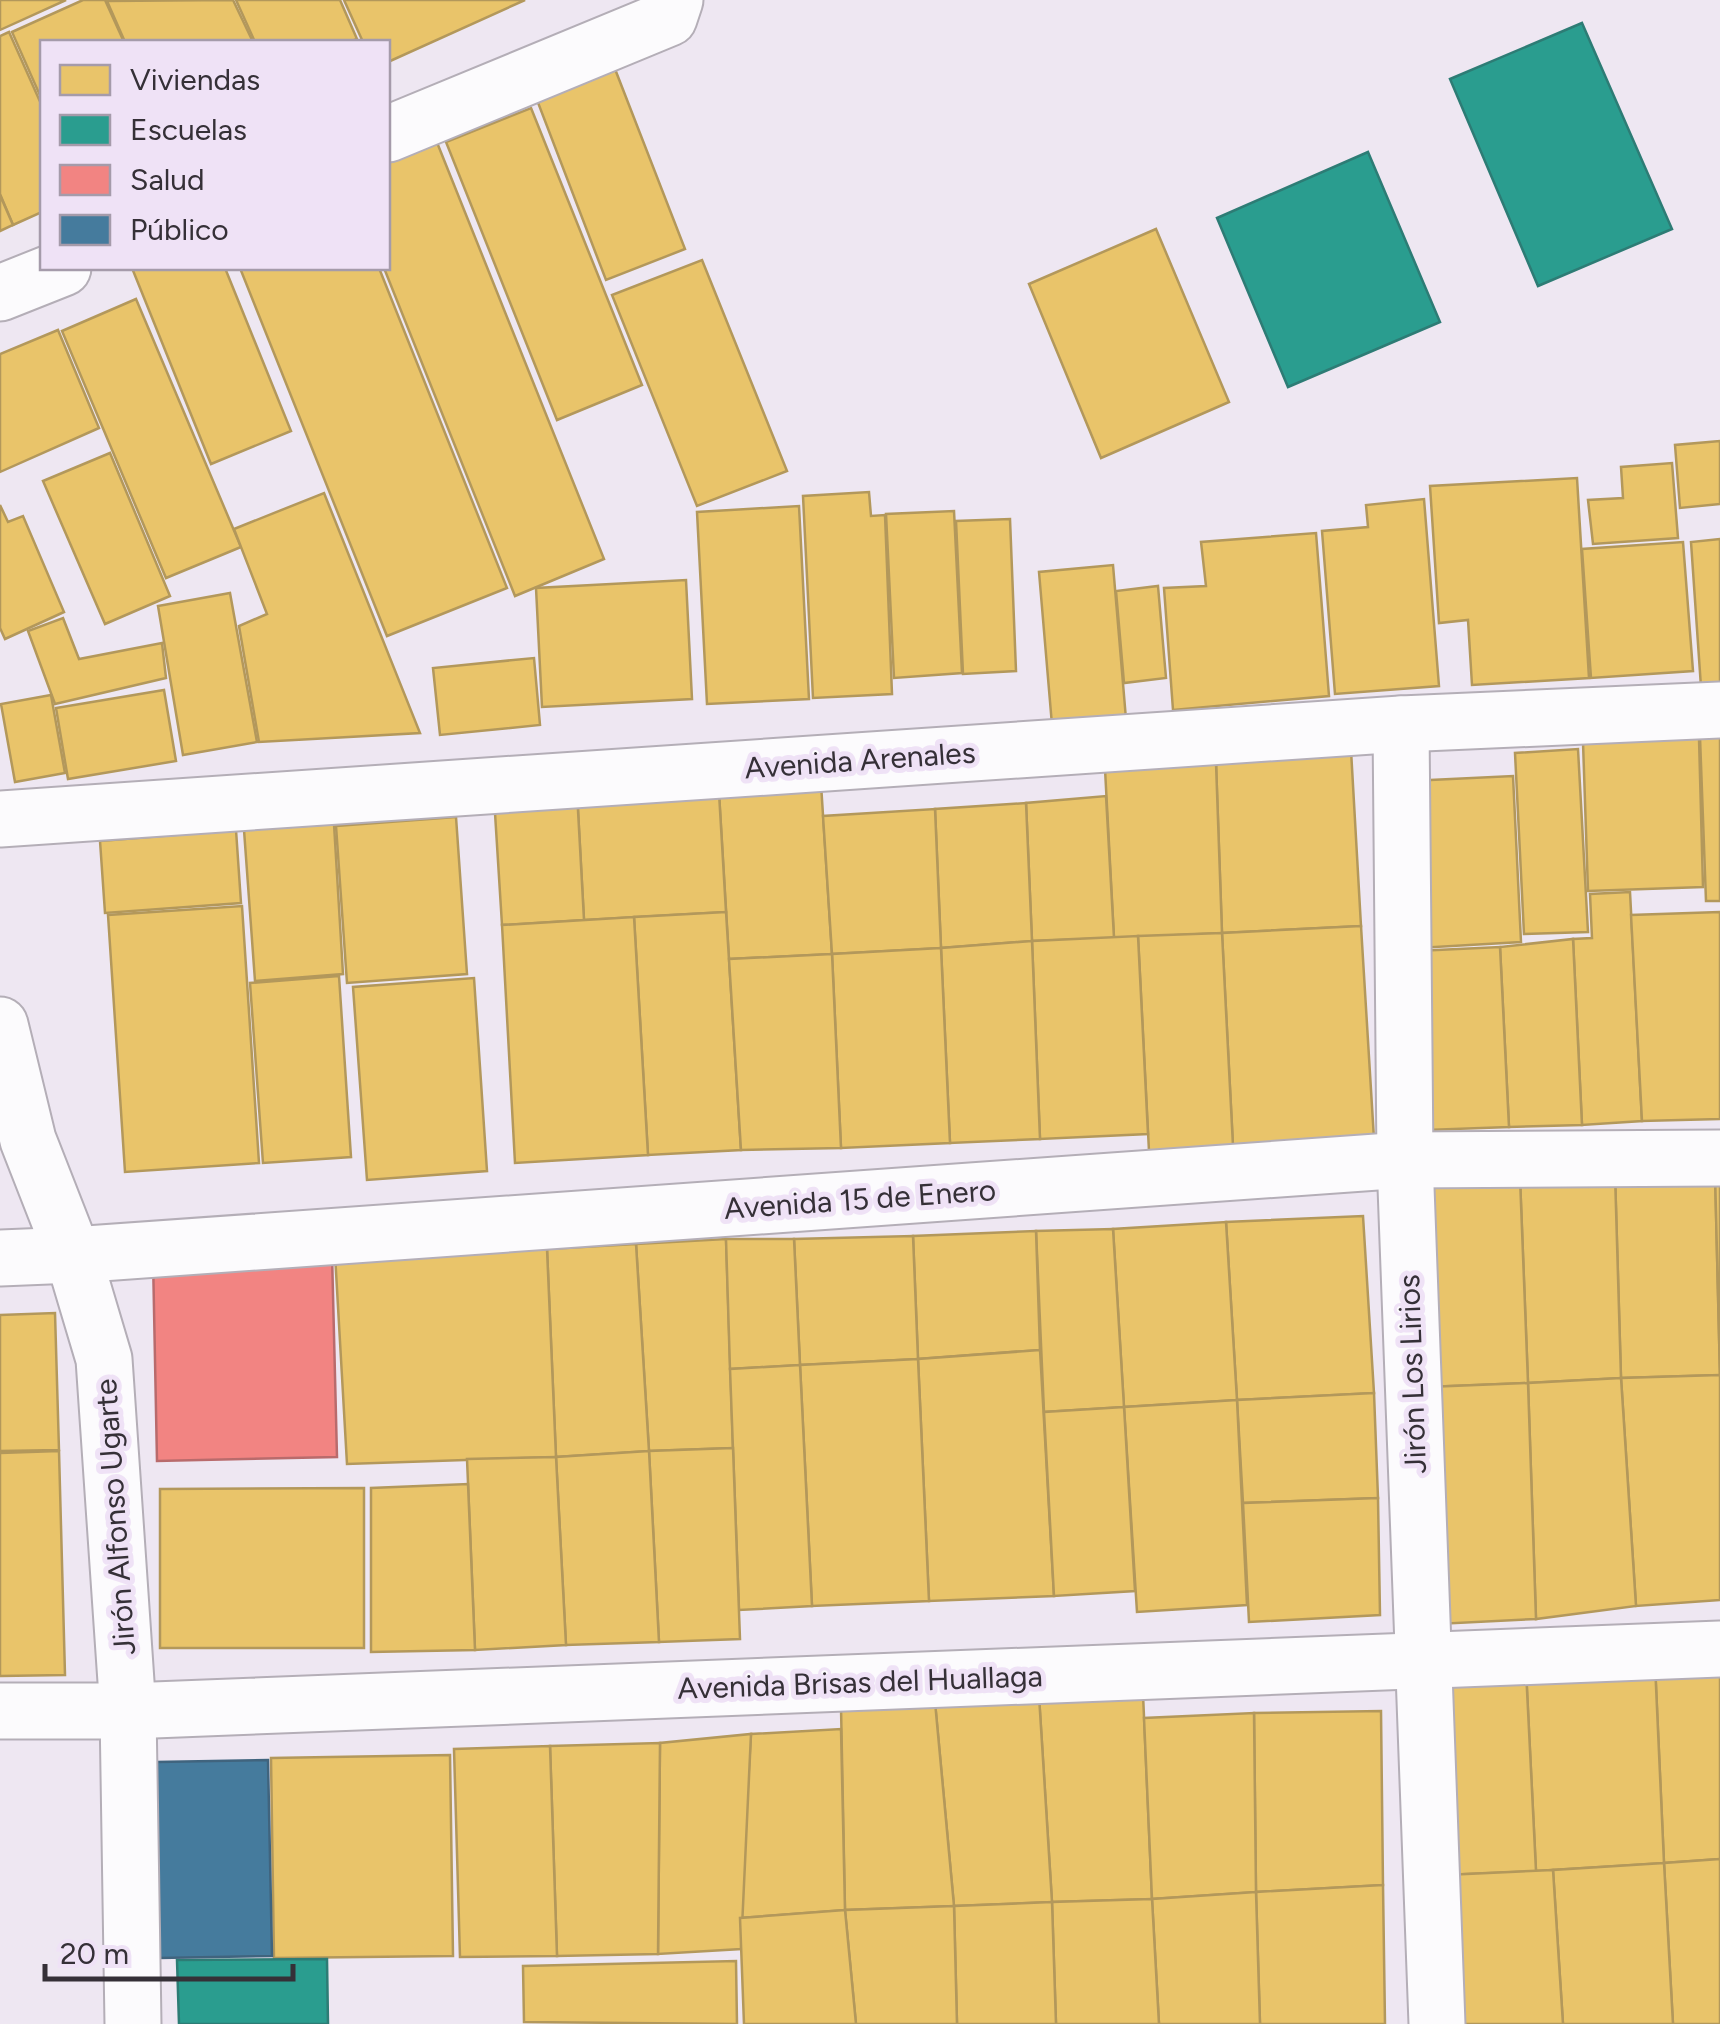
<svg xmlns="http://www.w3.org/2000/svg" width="1720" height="2024" font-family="Figtree,sans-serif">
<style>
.homes{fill:#e9c46a;stroke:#b3985b;stroke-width:2.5}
.schools{fill:#2a9d8f;stroke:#2d7c75;stroke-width:2.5}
.health{fill:#f28482;stroke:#b96b6c;stroke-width:2.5}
.public{fill:#457b9d;stroke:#40647e;stroke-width:2.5}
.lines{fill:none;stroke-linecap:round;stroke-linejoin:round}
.minor-casing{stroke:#b4aeb7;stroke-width:59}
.minor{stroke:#fcfbfd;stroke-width:55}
.labels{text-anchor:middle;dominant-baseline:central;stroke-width:10;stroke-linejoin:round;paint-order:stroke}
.street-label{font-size:30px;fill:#353037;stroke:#efe2f6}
</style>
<rect width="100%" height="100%" fill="#eee7f2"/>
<g class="homes">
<polygon points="0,0 66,0 0,30"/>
<polygon points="83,0 105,0 124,42 42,42 42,100 12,32"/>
<polygon points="233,0 253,42 125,42 107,1"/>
<polygon points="236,0 340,0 357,39 349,42 255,42"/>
<polygon points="344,0 525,0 388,62 388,42 363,42"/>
<polygon points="9,32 42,106 42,212 13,225 0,194 0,36"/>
<polygon points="615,69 685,249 606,280 537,100"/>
<polygon points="531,108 642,385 557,420 446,142"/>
<polygon points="430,125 604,559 515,596 384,268 388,268 388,142"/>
<polygon points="0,195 13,225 0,231"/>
<polygon points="1156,229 1229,402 1101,458 1029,284"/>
<polygon points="702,260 787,471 697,506 612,295"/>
<polygon points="132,268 225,268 291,431 211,464"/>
<polygon points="240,268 379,268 507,588 387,636"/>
<polygon points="136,299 241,547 166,578 62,331"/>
<polygon points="58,330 99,428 0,472 0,354"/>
<polygon points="1720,441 1720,504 1680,508 1675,445"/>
<polygon points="110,453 170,596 105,624 43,481"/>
<polygon points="1672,463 1678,538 1593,544 1588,500 1623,498 1621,467"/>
<polygon points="1577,478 1589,678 1472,685 1468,620 1439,623 1430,486"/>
<polygon points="869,492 871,516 885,515 892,694 813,698 803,496"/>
<polygon points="324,493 420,733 259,742 239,626 267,614 234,529"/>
<polygon points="1424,499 1439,686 1335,694 1322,531 1368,527 1366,505"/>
<polygon points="0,505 8,522 23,516 64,612 5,639 0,628"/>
<polygon points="799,506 809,699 707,704 697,512"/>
<polygon points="954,511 962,673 894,678 886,514"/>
<polygon points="1010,519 1016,671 963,674 956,521"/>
<polygon points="1316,533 1329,696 1173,710 1164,588 1206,586 1201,542"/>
<polygon points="1720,539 1720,686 1701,687 1691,542"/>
<polygon points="1683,542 1693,671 1591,678 1582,549"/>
<polygon points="1113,565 1126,719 1052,725 1039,572"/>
<polygon points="686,580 692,699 542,707 536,588"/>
<polygon points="1158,586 1166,678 1124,683 1116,591"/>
<polygon points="230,593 257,742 183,755 158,606"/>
<polygon points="63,618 79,659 162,643 166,678 55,704 28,631"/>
<polygon points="534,658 540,725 440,735 433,668"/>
<polygon points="164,690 176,761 68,779 56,708"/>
<polygon points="51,695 65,773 15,782 1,704"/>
<polygon points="1720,736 1720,901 1706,901 1700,737"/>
<polygon points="1699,738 1703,887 1588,891 1583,742"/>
<polygon points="1578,749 1588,932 1524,934 1515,753"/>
<polygon points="1351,750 1361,926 1222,933 1216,763"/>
<polygon points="1216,763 1222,933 1114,938 1105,769"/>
<polygon points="1513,776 1521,942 1418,948 1410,781"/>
<polygon points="821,784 832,954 729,959 719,793"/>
<polygon points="577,792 719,793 726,912 584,920"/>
<polygon points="577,792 584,920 502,925 494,797"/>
<polygon points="1106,796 1114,938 1032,941 1026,803"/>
<polygon points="1026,803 1032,941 941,948 935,809"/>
<polygon points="935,809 941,948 832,954 823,816"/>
<polygon points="456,817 467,974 347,983 336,826"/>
<polygon points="334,824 343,974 255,981 244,830"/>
<polygon points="236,830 241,903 105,913 100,841"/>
<polygon points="1630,892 1642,1121 1582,1125 1573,939 1592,938 1590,894"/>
<polygon points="242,906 259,1163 125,1172 108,915"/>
<polygon points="726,912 741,1150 648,1155 634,917"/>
<polygon points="1720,912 1720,1119 1642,1121 1631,915"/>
<polygon points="634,917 648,1155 515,1163 502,925"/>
<polygon points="1361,926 1374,1139 1233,1146 1222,933"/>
<polygon points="1222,933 1233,1146 1149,1151 1138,936"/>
<polygon points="1138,936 1148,1134 1040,1139 1032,941"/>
<polygon points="1573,939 1582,1125 1509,1127 1500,947"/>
<polygon points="1032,941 1040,1139 950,1143 941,948"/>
<polygon points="1500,947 1509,1127 1426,1130 1416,951"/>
<polygon points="941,948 950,1143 841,1148 832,954"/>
<polygon points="832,954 841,1148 741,1150 729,959"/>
<polygon points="339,976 351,1157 263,1163 250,983"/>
<polygon points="474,978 487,1171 367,1180 353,987"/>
<polygon points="1715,1172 1720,1375 1621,1378 1615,1174"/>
<polygon points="1715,1172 1720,1172 1720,1375"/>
<polygon points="1615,1174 1621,1378 1528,1383 1520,1178"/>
<polygon points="1520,1178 1528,1383 1427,1387 1420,1181"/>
<polygon points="1363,1216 1374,1393 1237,1400 1226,1222"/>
<polygon points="1226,1222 1237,1400 1124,1407 1113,1229"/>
<polygon points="1113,1229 1124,1407 1044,1412 1036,1231"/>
<polygon points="1036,1231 1040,1350 918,1359 913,1236"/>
<polygon points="913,1236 918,1359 800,1365 794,1239"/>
<polygon points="726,1239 733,1448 649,1451 636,1244"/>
<polygon points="726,1239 794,1239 800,1365 730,1369"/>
<polygon points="636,1244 649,1451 556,1457 547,1249"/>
<polygon points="547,1249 556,1457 347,1464 335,1254"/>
<polygon points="55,1313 59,1450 0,1451 0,1315"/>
<polygon points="1040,1350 1054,1596 929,1601 918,1359"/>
<polygon points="918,1359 929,1601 812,1606 800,1365"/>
<polygon points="800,1365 812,1606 739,1610 730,1369"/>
<polygon points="1720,1375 1720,1600 1636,1606 1621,1378"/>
<polygon points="1621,1378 1636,1606 1536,1619 1528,1383"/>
<polygon points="1528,1383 1536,1619 1437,1624 1427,1387"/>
<polygon points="1374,1393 1378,1498 1243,1503 1237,1400"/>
<polygon points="1237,1400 1247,1605 1137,1612 1124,1407"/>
<polygon points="1124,1407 1135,1591 1054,1596 1044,1412"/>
<polygon points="733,1448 740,1639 659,1642 649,1451"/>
<polygon points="59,1451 65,1675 0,1676 0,1453"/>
<polygon points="649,1451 659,1642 566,1645 556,1457"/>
<polygon points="556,1457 566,1645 475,1650 467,1459"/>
<polygon points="468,1484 475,1650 371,1652 371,1488"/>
<polygon points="364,1488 364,1648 160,1648 160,1489"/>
<polygon points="1378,1498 1380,1615 1249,1622 1243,1503"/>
<polygon points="1720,1663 1720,1859 1664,1863 1655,1664"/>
<polygon points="1655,1664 1664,1863 1536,1871 1526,1670"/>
<polygon points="1526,1670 1536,1871 1445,1875 1436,1675"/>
<polygon points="1143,1694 1152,1899 1052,1902 1039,1696"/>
<polygon points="1039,1696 1052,1902 954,1906 935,1702"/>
<polygon points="935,1702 954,1906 845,1910 841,1707"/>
<polygon points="1381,1711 1383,1885 1256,1892 1254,1713"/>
<polygon points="1254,1713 1256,1892 1152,1899 1144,1718"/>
<polygon points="841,1729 845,1910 740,1918 751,1734"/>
<polygon points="751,1734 741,1949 658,1954 660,1743"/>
<polygon points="660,1743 658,1954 557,1956 550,1746"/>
<polygon points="550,1746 557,1956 460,1957 454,1749"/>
<polygon points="450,1755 453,1956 274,1958 271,1758"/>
<polygon points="1720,1859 1720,2024 1673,2024 1664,1863"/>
<polygon points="1664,1863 1673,2024 1563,2024 1553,1870"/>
<polygon points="1553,1870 1563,2024 1451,2024 1445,1875"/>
<polygon points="1383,1885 1385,2024 1260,2024 1256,1892"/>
<polygon points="1256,1892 1260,2024 1159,2024 1152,1899"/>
<polygon points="1152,1899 1159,2024 1056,2024 1052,1902"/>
<polygon points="1052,1902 1056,2024 957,2024 954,1906"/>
<polygon points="954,1906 957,2024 856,2024 845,1910"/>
<polygon points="845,1910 856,2024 744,2024 740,1918"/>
<polygon points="736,1961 737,2024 524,2022 523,1966"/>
</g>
<g class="schools">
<polygon points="1582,23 1672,229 1538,286 1450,79"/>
<polygon points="1368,152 1440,322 1288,387 1217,218"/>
<polygon points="327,1959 328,2024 179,2024 177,1960"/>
</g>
<polygon class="health" points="332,1254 337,1457 157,1461 153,1258"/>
<polygon class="public" points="268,1760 272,1956 160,1958 157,1762"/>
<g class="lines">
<defs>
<g id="minor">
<polyline points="388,134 669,18 675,0"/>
<polyline points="0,293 63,268"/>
<polyline points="1401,724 1405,1160 1437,2024"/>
<polyline points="0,819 1401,724 1720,710"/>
<polyline points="0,1025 28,1140 73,1255 104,1359 128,1711 133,2024"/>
<polyline points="0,1258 73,1255 1405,1160 1720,1158"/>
<polyline points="0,1711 128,1711 1720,1649"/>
</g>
</defs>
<use href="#minor" class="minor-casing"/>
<use href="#minor" class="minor"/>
</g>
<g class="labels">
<g class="street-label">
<text transform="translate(860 760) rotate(-4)">Avenida Arenales</text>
<text transform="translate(860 1199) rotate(-4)">Avenida 15 de Enero</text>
<text transform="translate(1412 1374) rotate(-92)">Jirón Los Lirios</text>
<text transform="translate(115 1517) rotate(-94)">Jirón Alfonso Ugarte</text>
<text transform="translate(860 1682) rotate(-2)">Avenida Brisas del Huallaga</text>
</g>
</g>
<rect x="40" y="40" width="350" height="230" fill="#efe2f6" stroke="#a59baa" stroke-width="2.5"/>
<rect x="60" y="65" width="50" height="30" fill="#e9c46a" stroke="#a59baa" stroke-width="2.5"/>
<text x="130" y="90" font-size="30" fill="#353037">Viviendas</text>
<rect x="60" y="115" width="50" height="30" fill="#2a9d8f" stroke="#a59baa" stroke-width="2.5"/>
<text x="130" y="140" font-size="30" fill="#353037">Escuelas</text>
<rect x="60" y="165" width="50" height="30" fill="#f28482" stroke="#a59baa" stroke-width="2.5"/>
<text x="130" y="190" font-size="30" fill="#353037">Salud</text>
<rect x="60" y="215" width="50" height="30" fill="#457b9d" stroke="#a59baa" stroke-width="2.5"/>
<text x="130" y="240" font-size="30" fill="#353037">Público</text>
<path d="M45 1964v15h248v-15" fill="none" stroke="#353037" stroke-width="5"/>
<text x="60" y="1964" font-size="30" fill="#353037" stroke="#efe2f6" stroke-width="8" paint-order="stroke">20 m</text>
</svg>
